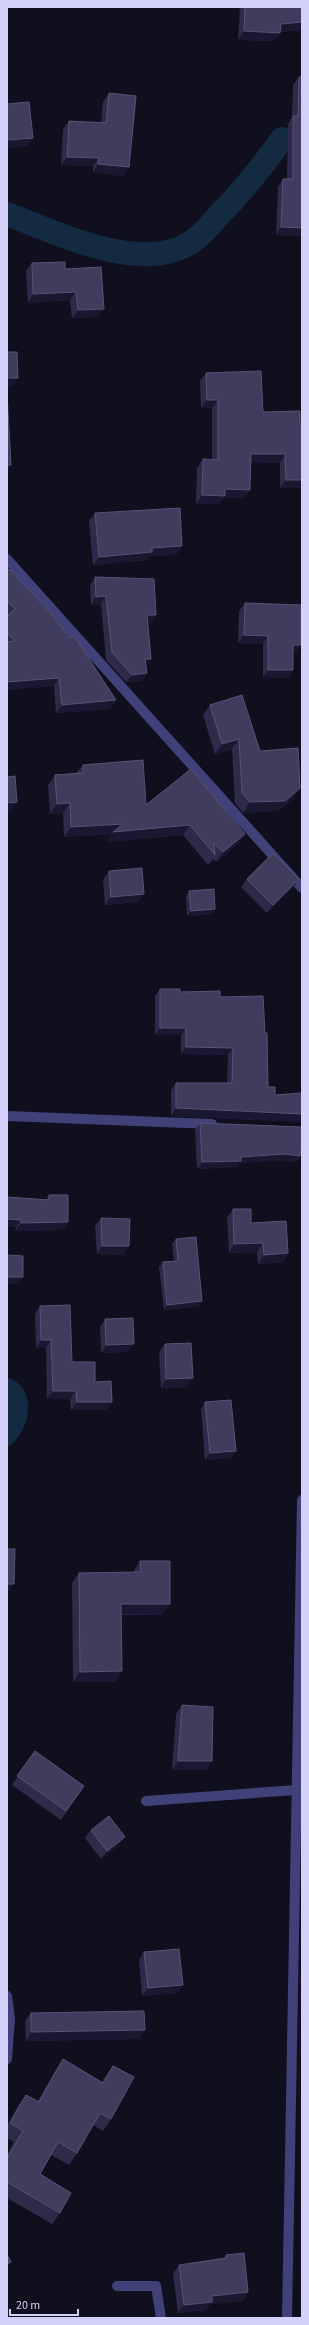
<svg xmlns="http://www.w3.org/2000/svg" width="309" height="2325" font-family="'Source Sans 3',sans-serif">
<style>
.water{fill:#142942}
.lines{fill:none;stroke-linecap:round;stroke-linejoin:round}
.canal{stroke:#142942;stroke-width:24}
.minor{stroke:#3f4178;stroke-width:10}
.wall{fill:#2d2a4a}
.shaded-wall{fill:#1a1731}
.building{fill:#3f3c5d;stroke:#565376}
</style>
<rect width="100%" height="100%" fill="#100f1e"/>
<path class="water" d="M 7,1377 C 39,1389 31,1431 7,1448 Z"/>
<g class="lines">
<path class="canal" d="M 7,214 C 56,233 141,274 190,243 C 201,236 210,226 218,216 C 242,192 262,167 282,139"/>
<g class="minor">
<polyline points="7,559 302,888"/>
<polyline points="7,1116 212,1124"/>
<polyline points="146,1801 296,1790"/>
<polyline points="7,1996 10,2019 7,2059"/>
<polyline points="117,2286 156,2286 161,2318"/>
<polyline points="287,2318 302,1500"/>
</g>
</g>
<g class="wall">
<polygon points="240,7 302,7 302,30 280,32 280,33 274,41 238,40"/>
<polygon points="299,77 302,236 276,235 278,187 283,179 287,179 288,124 292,117 293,85"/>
<polygon points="109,93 129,167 123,176 93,172 93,166 61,165 63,129 69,121 101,123 103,102"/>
<polygon points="32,263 65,269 98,317 72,318 70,300 28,303 26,271"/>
<polygon points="206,373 263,412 300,426 302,426 302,488 280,488 280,463 251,462 245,498 224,497 219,504 196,504 197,468 203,459 212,460 212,408 201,408 200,381"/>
<polygon points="95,513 182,546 176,555 149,556 147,560 93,565 89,521"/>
<polygon points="7,571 116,700 110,709 56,713 54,686 7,690"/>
<polygon points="95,577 151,623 148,623 146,665 147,673 141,681 126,682 106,660 101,604 91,605 90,585"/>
<polygon points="245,603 295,653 293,653 293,670 288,678 263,677 263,644 238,643 239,611"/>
<polygon points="210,705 300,788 293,798 278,811 243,813 235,803 232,749 215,754 203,715"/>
<polygon points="83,765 146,805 245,834 238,844 216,862 213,859 208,865 183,835 106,842 112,834 64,837 63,813 50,814 48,785 55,775 76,773"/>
<polygon points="109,871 138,902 105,905 103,880"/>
<polygon points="247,879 293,888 267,913 241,887"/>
<polygon points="189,891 212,914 187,916 186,896"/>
<polygon points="160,989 220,997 265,1033 268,1087 275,1095 302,1093 302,1122 171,1116 171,1090 176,1083 227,1083 228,1055 181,1054 181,1035 155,1035 155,996"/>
<polygon points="200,1123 300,1156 296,1162 281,1160 239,1163 237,1167 197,1169 195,1130"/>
<polygon points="49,1195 63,1230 15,1231 16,1227 7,1227 46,1200"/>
<polygon points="233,1209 288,1253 283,1262 258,1264 257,1252 229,1253 227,1218"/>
<polygon points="101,1218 124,1255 97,1254 95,1226"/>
<polygon points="176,1239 202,1301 199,1306 164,1310 159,1267 163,1262 174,1261 172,1244"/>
<polygon points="40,1306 72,1362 95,1382 112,1402 106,1410 71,1410 70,1399 47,1399 46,1348 36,1348 35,1314"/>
<polygon points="105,1319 134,1344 128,1352 101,1353 100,1327"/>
<polygon points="165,1344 187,1387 161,1388 159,1352"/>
<polygon points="205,1402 236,1451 231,1458 205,1460 201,1409"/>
<polygon points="140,1561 162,1615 121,1615 122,1671 115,1682 73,1682 72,1583 79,1573 133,1572"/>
<polygon points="182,1705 206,1770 172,1770 176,1714"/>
<polygon points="35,1751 84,1786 61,1820 12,1785"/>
<polygon points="91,1830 119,1845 101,1859 85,1838"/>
<polygon points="144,1952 183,1985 177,1993 142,1996 139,1960"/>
<polygon points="31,2013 139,2039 26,2041 25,2021"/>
<polygon points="63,2059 102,2082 113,2066 111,2119 103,2131 93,2125 77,2153 69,2165 51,2155 40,2174 60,2213 52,2224 7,2198 7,2155 14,2142 7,2138 7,2126 18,2106 26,2095 38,2101 55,2071"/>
<polygon points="226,2255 248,2292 243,2301 210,2304 206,2310 178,2313 173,2273 179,2265 223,2259"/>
</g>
<g class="shaded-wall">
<polygon points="302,22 302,30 275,32 281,24"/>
<polygon points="244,31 280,33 274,41 238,40"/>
<polygon points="33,138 27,146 7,148 7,140"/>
<polygon points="67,157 99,158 93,166 61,165"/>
<polygon points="98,164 129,167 123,176 93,172"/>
<polygon points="281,227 302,228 302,236 276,235"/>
<polygon points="76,292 70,300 28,303 33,294"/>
<polygon points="104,309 98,317 72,318 78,310"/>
<polygon points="7,378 18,378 12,387 7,387"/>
<polygon points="207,400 218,400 212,408 201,408"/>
<polygon points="251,454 285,454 280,463 245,462"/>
<polygon points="7,465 11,465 7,471"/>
<polygon points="286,480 302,480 302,488 280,488"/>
<polygon points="225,489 250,490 245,498 224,497 219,504 196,504 202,495"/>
<polygon points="182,546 176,555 149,556 147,560 93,565 99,557 152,548"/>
<polygon points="106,596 101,604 91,605 96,597"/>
<polygon points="147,615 156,615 151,623 141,623"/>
<polygon points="244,635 268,636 263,644 238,643"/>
<polygon points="293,645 301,645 295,653 288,652"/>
<polygon points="145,659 151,659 145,667"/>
<polygon points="268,670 293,670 288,678 263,677"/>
<polygon points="147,673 141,681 126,682 132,675"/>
<polygon points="59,678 54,686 7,690 7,682"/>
<polygon points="116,700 110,709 56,713 62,705"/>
<polygon points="239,739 232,749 215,754 222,744"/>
<polygon points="300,788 293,798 278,811 243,813 250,802"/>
<polygon points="17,802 11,811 7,811 7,803"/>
<polygon points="70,803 63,813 50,814 57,804"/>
<polygon points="123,824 190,825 183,835 106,842 112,834 64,837 71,827"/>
<polygon points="245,834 238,844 216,862 223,852"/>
<polygon points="299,879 293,888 267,913 273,905"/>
<polygon points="144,894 138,902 105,905 111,897"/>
<polygon points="215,909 212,914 187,916 191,911"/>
<polygon points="160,1028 186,1028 181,1035 155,1035"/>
<polygon points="186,1047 233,1048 228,1055 181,1054"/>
<polygon points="176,1108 302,1114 302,1122 171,1116"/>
<polygon points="285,1154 300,1156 296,1162 281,1160 239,1163 237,1167 197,1169 202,1162 241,1157"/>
<polygon points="7,1219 21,1220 16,1227 7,1227"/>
<polygon points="68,1222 63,1230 15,1231 21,1223"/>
<polygon points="263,1243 257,1252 229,1253 234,1244"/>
<polygon points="102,1246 129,1246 124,1255 97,1254"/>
<polygon points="288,1253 283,1262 258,1264 264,1255"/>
<polygon points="7,1277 23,1277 18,1284 7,1284"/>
<polygon points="202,1301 199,1306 164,1310 167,1305"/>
<polygon points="41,1340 51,1340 46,1348 36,1348"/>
<polygon points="134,1344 128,1352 101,1353 106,1345"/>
<polygon points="193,1378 187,1387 161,1388 166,1379"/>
<polygon points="53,1391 76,1391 70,1399 47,1399"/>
<polygon points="77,1402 112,1402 106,1410 71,1410"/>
<polygon points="236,1451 231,1458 205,1460 210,1453"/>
<polygon points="7,1584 14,1584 8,1592 7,1592"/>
<polygon points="121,1604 170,1604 162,1615 114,1614"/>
<polygon points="122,1671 115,1682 73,1682 80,1672"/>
<polygon points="178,1761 212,1761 206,1770 172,1770"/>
<polygon points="125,1837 119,1845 101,1859 107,1851"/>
<polygon points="183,1985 177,1993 142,1996 148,1988"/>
<polygon points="145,2030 139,2039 26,2041 31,2032"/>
<polygon points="11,2262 7,2267 7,2264"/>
<polygon points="248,2292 243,2301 210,2304 206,2310 178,2313 184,2305 212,2296"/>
</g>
<g class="building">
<polygon points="245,7 302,7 302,22 281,24 280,33 244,31"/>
<polygon points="299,77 302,77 302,228 281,227 283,179 293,179 293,116 298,116"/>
<polygon points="109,93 136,96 129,167 98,164 99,158 67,157 69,121 106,123"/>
<polygon points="29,102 33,138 7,140 7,104"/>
<polygon points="65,262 65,269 101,267 104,309 78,310 76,292 33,294 32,263"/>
<polygon points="7,352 17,352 18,378 7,378"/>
<polygon points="261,371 263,412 300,411 300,426 302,426 302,480 286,480 285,454 251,454 250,490 225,489 225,496 202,495 203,459 218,460 218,400 207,400 206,373"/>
<polygon points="7,393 11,465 7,465"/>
<polygon points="180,508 182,546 152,548 152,552 99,557 95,513"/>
<polygon points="9,569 51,613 69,637 74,636 116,700 62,705 59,678 7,682 7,642 15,641 7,633 7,616 15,609 7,601 7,571"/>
<polygon points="95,577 154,579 156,615 147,615 151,659 145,659 147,673 132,675 112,652 106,596 96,597"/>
<polygon points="245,603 301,605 301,645 293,645 293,670 268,670 268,636 244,635"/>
<polygon points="242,695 260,751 298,748 300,788 285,801 250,802 242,793 239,739 222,744 210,705"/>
<polygon points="143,760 146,805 191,769 245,834 223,852 214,843 215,855 190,825 113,832 123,824 71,827 70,803 57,804 55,775 83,773 83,765"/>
<polygon points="15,776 17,802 7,803 7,777"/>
<polygon points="273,853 299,879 273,905 247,879"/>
<polygon points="142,868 144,894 111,897 109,871"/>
<polygon points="214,889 215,909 191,911 189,891"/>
<polygon points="160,989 180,989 180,992 220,991 220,997 263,996 265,1033 267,1033 268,1087 275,1087 275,1095 302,1093 302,1114 176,1108 176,1083 232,1083 233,1048 186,1047 186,1028 160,1028"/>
<polygon points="200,1123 302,1127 302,1142 300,1156 285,1154 241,1157 241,1161 202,1162"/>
<polygon points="49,1195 68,1195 68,1222 21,1223 21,1220 7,1219 7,1197 49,1200"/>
<polygon points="233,1209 251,1209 251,1223 286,1221 288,1253 264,1255 263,1243 234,1244"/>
<polygon points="101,1218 130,1219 129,1246 102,1246"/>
<polygon points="196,1237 202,1301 167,1305 163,1262 178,1261 176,1239"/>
<polygon points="7,1255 23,1256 23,1277 7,1277"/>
<polygon points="70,1305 72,1362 95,1362 95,1382 111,1381 112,1402 77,1402 76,1391 53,1391 51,1340 41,1340 40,1306"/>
<polygon points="133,1318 134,1344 106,1345 105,1319"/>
<polygon points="191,1343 193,1378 166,1379 165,1344"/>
<polygon points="231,1400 236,1451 210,1453 205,1402"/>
<polygon points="7,1549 15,1549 14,1584 7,1584"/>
<polygon points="140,1561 170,1561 170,1604 121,1604 122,1671 80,1672 79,1573 141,1572"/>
<polygon points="182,1705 213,1707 212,1761 178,1761"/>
<polygon points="35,1751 84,1786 66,1811 17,1776"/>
<polygon points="109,1816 125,1837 107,1851 91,1830"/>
<polygon points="179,1949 183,1985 148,1988 144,1952"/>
<polygon points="144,2011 145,2030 31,2032 31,2013"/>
<polygon points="63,2059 103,2083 113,2066 134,2077 111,2119 100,2113 77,2153 58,2142 40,2174 71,2193 60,2213 7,2182 7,2158 23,2131 10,2123 26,2095 39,2102"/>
<polygon points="244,2253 248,2292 212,2296 212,2302 184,2305 179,2265 226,2258 226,2255"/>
<polygon points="7,2254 11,2262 7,2264"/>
</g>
<rect width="309" height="2325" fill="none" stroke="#d3d1fa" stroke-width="16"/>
<path d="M10 2309v6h68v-6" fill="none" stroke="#d3d1fa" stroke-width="2"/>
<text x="16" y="2309" font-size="12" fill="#d3d1fa" stroke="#100f1e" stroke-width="3" paint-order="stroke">20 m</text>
</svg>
